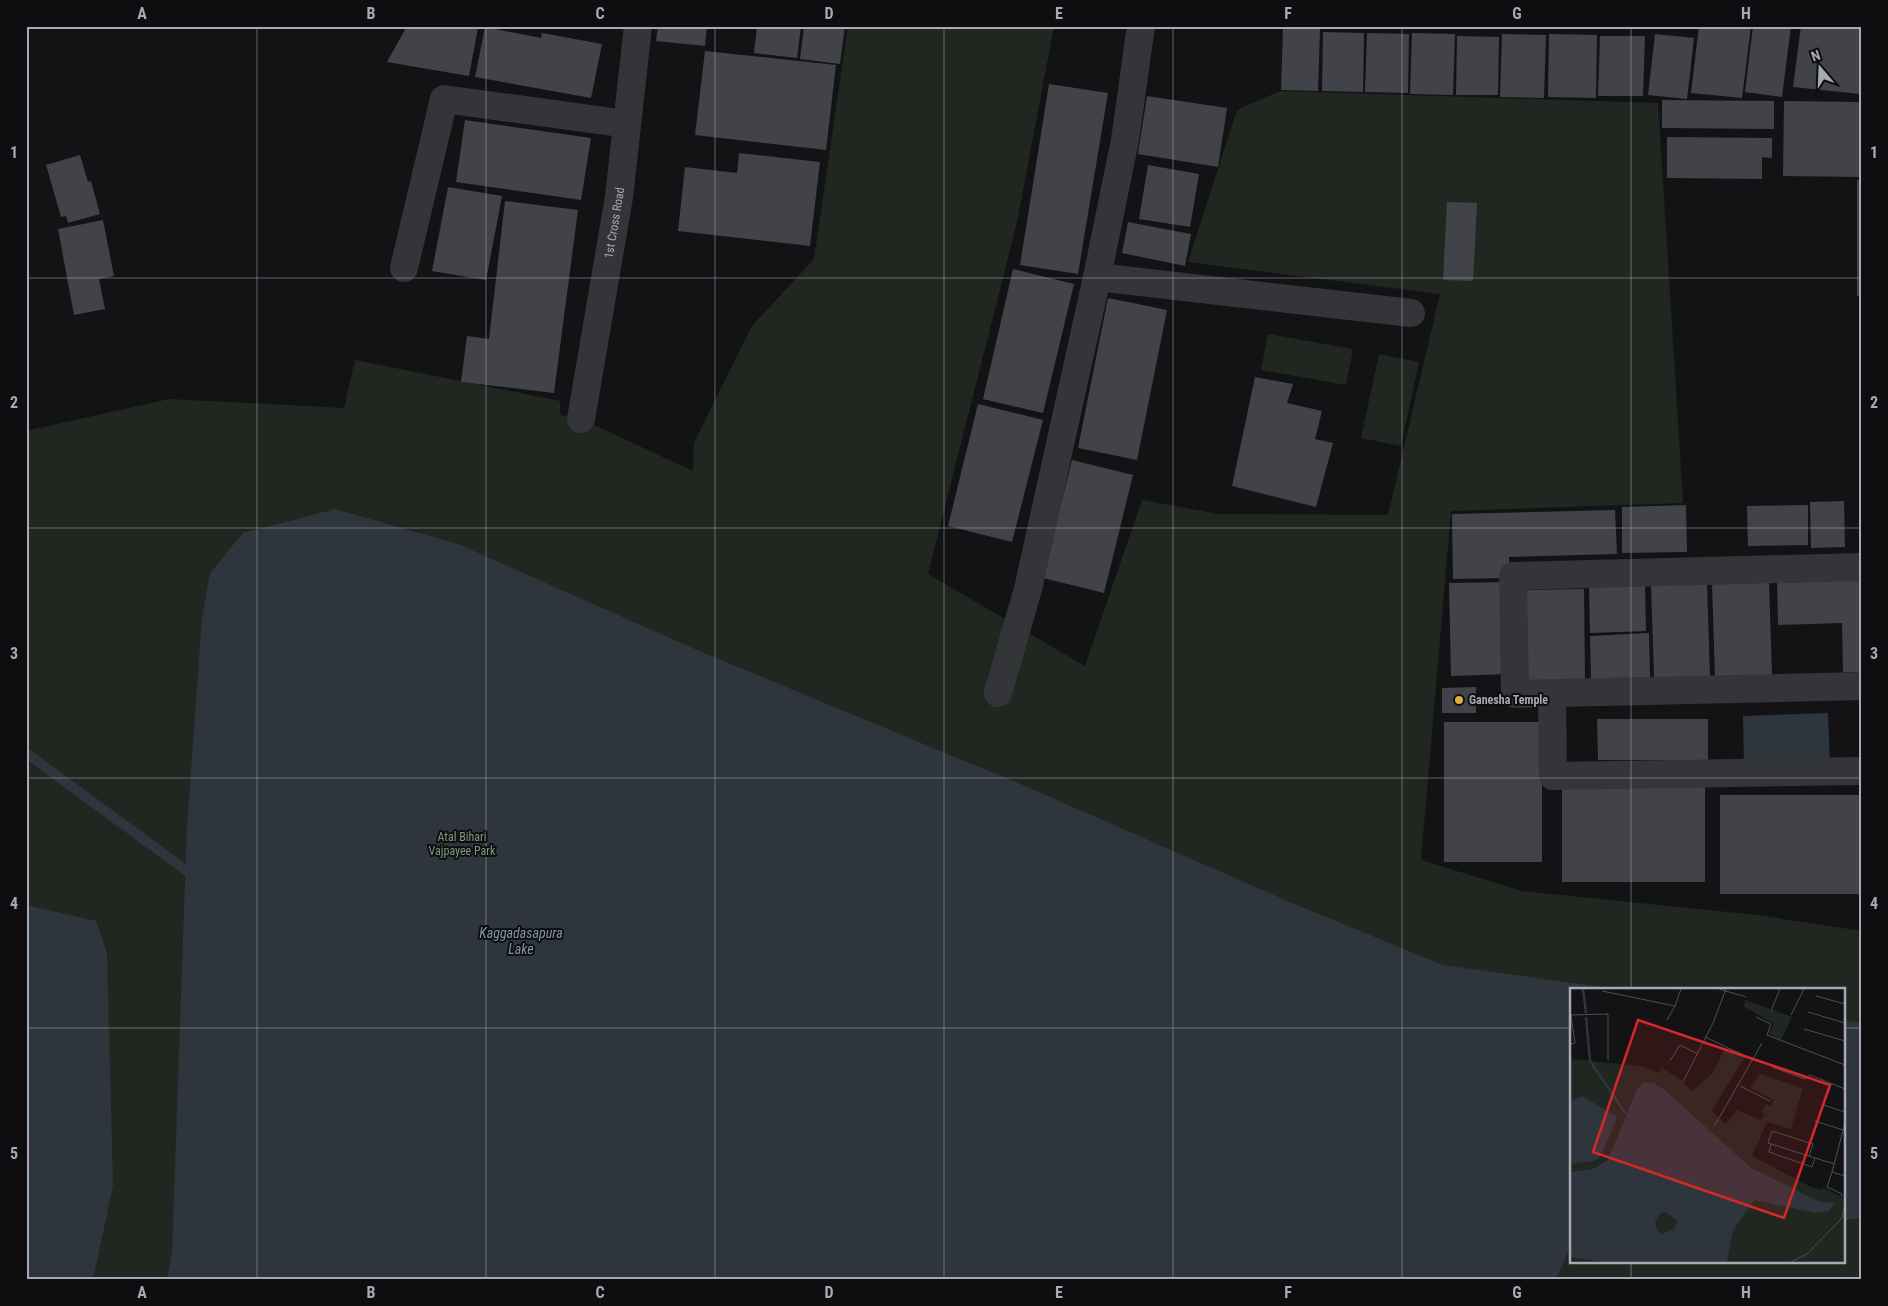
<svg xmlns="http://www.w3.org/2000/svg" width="1888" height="1306" font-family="'Roboto Condensed',sans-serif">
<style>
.green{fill:#202721;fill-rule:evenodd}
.water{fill:#2e353c}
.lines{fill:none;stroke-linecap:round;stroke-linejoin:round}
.stream{stroke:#2e353c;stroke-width:10}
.building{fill:#424348}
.minor{stroke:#343539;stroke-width:28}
.grid{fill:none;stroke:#a6aab4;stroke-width:1;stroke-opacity:0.55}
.poi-dot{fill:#e2ac3e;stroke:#0e0e10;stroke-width:2}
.labels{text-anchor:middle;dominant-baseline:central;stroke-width:4;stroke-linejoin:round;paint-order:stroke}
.street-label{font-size:12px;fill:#a6aab4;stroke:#0e0e10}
.poi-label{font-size:12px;font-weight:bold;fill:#a6aab4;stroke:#0e0e10;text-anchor:start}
.park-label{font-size:12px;fill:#7e9d80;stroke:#0e0e10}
.water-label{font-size:14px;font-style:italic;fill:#7f97ac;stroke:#0e0e10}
.inset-river{fill:none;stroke:#2e353c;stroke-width:2.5}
.inset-road{fill:none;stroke:#4e4f55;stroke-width:1}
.view{fill:#d62828;fill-opacity:0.15;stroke:#d62828;stroke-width:2.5}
.inset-edge{fill:none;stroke:#a6aab4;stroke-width:2.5}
.neatline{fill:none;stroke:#a6aab4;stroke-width:2}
.grid-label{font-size:16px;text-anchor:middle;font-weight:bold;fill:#a6aab4}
</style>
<rect width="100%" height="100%" fill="#131315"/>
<g class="green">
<path d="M 848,26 L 1054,26 L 1017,222 L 928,574 L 1085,666 L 1142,500 L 1218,514 L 1388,515 L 1440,294 L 1188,262 L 1237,110 L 1280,91 L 1658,103 L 1683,503 L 1451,511 L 1421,860 L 1522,891 L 1757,915 L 1862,931 L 1862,1280 L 26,1280 L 26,431 L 169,399 L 344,408 L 355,360 L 560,401 L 560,415 L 581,419 L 693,471 L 694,443 L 752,326 L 814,259 ZM 1572,990 L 1844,990 L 1844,1262 L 1572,1262 Z"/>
<polygon points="1268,334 1353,349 1346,385 1261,370"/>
<polygon points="1379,354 1419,362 1401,446 1361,438"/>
</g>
<g class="water">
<polygon points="335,509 458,544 697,650 1025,786 1292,903 1443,965 1622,990 1572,990 1572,1243 1556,1280 167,1280 172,1252 187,827 202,618 210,573 243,533"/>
<polygon points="1828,713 1830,763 1744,766 1743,716"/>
<polygon points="26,905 96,921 107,953 113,1185 93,1280 26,1280"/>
<polygon points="1844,1020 1862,1023 1862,1218 1844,1220"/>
</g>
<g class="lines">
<polyline class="stream" points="26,753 195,877"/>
</g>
<g class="building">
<polygon points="407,26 478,28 469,76 387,62"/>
<polygon points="588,26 606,26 605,29"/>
<polygon points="658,26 707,26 705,46 656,41"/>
<polygon points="757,26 801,26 797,58 754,53"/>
<polygon points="804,26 845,26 840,64 800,59"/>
<polygon points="1699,26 1751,26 1742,98 1691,93"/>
<polygon points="1753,26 1791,26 1782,97 1745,92"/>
<polygon points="1801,26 1862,26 1862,77 1860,94 1793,87"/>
<polygon points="485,27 541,38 542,33 602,44 591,98 475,77"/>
<polygon points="1283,29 1320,29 1318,91 1281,90"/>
<polygon points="1323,32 1364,33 1363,92 1322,91"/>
<polygon points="1367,33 1409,34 1408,93 1365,92"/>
<polygon points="1412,33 1455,34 1453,95 1410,94"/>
<polygon points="1502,34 1546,35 1544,98 1500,97"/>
<polygon points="1549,34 1597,35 1596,98 1548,97"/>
<polygon points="1655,34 1694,38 1687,99 1648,95"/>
<polygon points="1457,36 1499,37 1498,95 1456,95"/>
<polygon points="1600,36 1645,36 1643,96 1598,96"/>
<polygon points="705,51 836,65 826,150 695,135"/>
<polygon points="1049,84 1108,93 1078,274 1020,265"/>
<polygon points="1147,96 1227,108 1218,167 1138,154"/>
<polygon points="1662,100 1774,101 1774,129 1662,128"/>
<polygon points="1784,101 1862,102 1862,177 1783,176"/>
<polygon points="465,120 591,138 581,200 456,182"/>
<polygon points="1667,137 1772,138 1772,158 1762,157 1762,179 1667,178"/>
<polygon points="739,153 820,162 810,246 678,231 685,167 737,173"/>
<polygon points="80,155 88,182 91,181 100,214 68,223 66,216 61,217 46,165"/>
<polygon points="1148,165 1199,174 1190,227 1139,219"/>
<rect x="1857" y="180" width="5" height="116"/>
<polygon points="448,187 502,196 486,280 432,271"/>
<polygon points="505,201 578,210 554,393 461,382 467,336 489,339"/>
<polygon points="1447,202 1477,203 1473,281 1443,280"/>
<polygon points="103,220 114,276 99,279 105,309 74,315 58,229"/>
<polygon points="1128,222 1191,234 1185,266 1122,253"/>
<polygon points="1013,269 1074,284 1043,413 983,399"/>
<polygon points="1108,298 1167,310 1137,460 1078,448"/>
<polygon points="1255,377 1293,384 1287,403 1322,411 1315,439 1333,443 1316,507 1232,486"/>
<polygon points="978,404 1043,420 1012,542 948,526"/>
<polygon points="1072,460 1133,475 1104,593 1043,578"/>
<polygon points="1844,501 1845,547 1811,548 1810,502"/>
<polygon points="1686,505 1687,552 1622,553 1622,507"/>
<polygon points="1808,505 1808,545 1748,546 1747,506"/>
<polygon points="1615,510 1617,554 1509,557 1509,578 1453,579 1452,514"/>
<polygon points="1862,578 1862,672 1843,672 1842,623 1778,625 1777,580"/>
<polygon points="1508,582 1509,674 1451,676 1449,583"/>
<polygon points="1769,582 1772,676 1715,678 1712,584"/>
<polygon points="1707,584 1710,676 1654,678 1651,586"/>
<polygon points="1645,586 1646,631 1590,633 1589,587"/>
<polygon points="1584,589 1585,681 1521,682 1520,590"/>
<polygon points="1649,633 1650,678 1591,680 1590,636"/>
<polygon points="1476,687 1476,713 1442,713 1442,688"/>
<polygon points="1597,719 1708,719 1708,760 1598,760"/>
<rect x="1444" y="722" width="98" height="140"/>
<polygon points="1705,783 1705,882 1562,882 1562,784"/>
<rect x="1720" y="795" width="142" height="99"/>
</g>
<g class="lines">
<g class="minor">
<polyline points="404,268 444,99 627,124"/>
<polyline points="1097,277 1411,313"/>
<path id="s1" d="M 581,419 L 619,197 L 638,26"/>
<polyline points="1862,567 1513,576 1515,694 1862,686"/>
<polyline points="998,693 1028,589 1097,277 1125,140 1141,26"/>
<polyline points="1552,694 1553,776 1862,771"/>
</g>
</g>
<path class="grid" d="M 257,26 L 257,1280M 486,26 L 486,1280M 715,26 L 715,1280M 944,26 L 944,1280M 1173,26 L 1173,1280M 1402,26 L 1402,1280M 1631,26 L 1631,990M 26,278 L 1862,278M 26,528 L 1862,528M 26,778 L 1862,778M 26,1028 L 1572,1028M 1844,1028 L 1862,1028M 1631,1262 L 1631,1280"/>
<circle class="poi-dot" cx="1459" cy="700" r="5"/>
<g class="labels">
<g class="street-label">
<text stroke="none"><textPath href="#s1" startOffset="199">1st Cross Road</textPath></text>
</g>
<g class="poi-label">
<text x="1469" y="700">Ganesha Temple</text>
</g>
<g class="park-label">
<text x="462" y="837">Atal Bihari<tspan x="462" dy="14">Vajpayee Park</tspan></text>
</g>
<g class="water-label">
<text x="521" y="933">Kaggadasapura<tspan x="521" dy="16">Lake</tspan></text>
</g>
</g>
<g transform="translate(1570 988)">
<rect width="275" height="275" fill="#131315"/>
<path d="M 176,12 L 222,29 L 211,52 L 199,46 L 204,36 L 173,18 ZM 155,60 L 175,69 L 142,122 L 155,137 L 167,122 L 191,132 L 195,126 L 191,124 L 196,116 L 200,118 L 204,112 L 180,100 L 190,86 L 233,100 L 221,141 L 197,134 L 182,168 L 239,198 L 251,202 L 255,200 L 275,211 L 275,274 L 0,274 L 0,71 L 71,78 L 89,85 L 92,80 L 111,92 L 122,103 L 142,86 Z" fill="#202721"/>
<path d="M 74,94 L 84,95 L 96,103 L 181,180 L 250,214 L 266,215 L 258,223 L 245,225 L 184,212 L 163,242 L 157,274 L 32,274 L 0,269 L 0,184 L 23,181 L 38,172 L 67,101 ZM 96,224 L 107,233 L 104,241 L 92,246 L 87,242 L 85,234 L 90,225 ZM 12,108 L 46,128 L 46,132 L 31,168 L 25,173 L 0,176 L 0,114 Z" fill="#2e353c" fill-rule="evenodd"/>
<path class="inset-river" d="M 13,1 L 16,25M 16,29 L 20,73 L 56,126"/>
<path class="inset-road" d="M 149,1 L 176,9M 32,3 L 105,18 L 111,1M 246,8 L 275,16M 201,23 L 210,1M 238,24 L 275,35M 0,27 L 38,26 L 38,72M 221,27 L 234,1M 186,29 L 201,36 L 197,47 L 275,77M 97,32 L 105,18M 234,41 L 275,53M 135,49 L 184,72M 0,56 L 5,55 L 1,27M 100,73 L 110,57 L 128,66M 202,79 L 235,91 L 240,87 L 275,101M 113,94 L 143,35 L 156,1M 170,98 L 200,113M 253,117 L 275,124M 245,133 L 273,142M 275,135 L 262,184 L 275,188M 145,137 L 192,55M 201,156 L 199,164 L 242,179 L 245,170M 239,168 L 243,156 L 202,143 L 198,155 L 245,170 L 265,176M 262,184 L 257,199 L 272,206 L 272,209M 221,274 L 237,266 L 272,230 L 274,219"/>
<path class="view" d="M 68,32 L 260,97 L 214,230 L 23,164 Z"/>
<rect width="275" height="275" class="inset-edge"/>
</g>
<rect width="1888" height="1306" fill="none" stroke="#0e0e10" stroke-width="55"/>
<g transform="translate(1820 68) rotate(341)" stroke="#0e0e10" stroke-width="4" paint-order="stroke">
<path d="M0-4L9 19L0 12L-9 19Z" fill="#a6aab4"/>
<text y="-8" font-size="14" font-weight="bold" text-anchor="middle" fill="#a6aab4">N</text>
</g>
<rect x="28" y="28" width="1832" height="1250" class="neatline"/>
<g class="grid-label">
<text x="142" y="19">A</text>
<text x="371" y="19">B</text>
<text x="600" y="19">C</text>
<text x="829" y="19">D</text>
<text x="1059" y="19">E</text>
<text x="1288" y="19">F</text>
<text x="1517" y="19">G</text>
<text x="1746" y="19">H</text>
<text x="14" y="158">1</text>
<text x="1874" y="158">1</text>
<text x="14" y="408">2</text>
<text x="1874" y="408">2</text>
<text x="14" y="659">3</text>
<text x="1874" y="659">3</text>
<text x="14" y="909">4</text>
<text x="1874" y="909">4</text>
<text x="14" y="1159">5</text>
<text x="1874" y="1159">5</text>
<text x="142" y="1298">A</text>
<text x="371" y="1298">B</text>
<text x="600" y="1298">C</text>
<text x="829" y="1298">D</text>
<text x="1059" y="1298">E</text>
<text x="1288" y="1298">F</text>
<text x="1517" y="1298">G</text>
<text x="1746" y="1298">H</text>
</g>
</svg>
